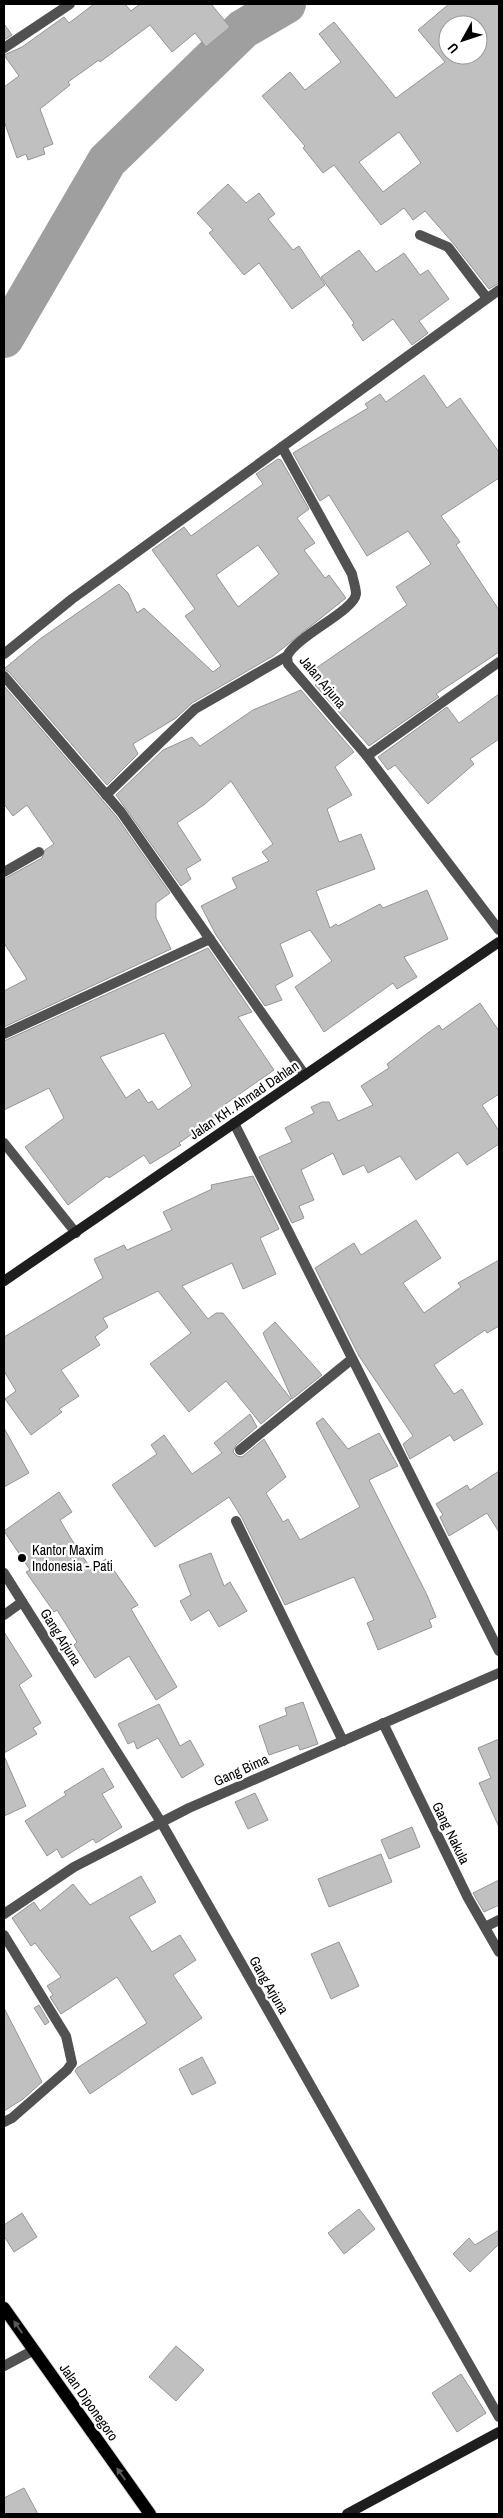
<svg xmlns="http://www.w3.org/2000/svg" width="503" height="2518" font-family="'Archivo Narrow',sans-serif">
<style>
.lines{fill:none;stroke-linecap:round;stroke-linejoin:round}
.river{stroke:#9f9f9f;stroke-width:40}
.building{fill:#c0c0c0;stroke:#959595;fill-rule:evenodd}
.primary-casing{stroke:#dbdbdb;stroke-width:14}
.street{stroke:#515151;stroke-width:10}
.secondary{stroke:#1e1e1e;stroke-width:10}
.primary{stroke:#000;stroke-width:12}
.oneway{fill:#595959}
.poi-dot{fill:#000;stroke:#fff;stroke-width:2}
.labels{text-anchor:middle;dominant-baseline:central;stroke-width:4.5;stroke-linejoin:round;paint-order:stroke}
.street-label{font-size:14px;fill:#000;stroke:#fff}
.poi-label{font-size:14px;fill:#000;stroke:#fff;text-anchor:start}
</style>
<rect width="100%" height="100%" fill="#fff"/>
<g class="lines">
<polyline class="river" points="4,338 107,161 243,29 286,4"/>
</g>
<g class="building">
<polygon points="94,4 125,4 131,11 140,4 211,4 230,27 206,47 195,33 172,52 150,25 100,62 99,60 68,82 70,85 40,109 53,144 43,148 45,154 28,160 26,154 17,158 4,121 4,87 19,76 4,55 22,47 64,17 69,23"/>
<path d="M 449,4 L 499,4 L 499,283 L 489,289 L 453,243 L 425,211 L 413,220 L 404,208 L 381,225 L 334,165 L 323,173 L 303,148 L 305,146 L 262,96 L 290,72 L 305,90 L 341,62 L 319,34 L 334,22 L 396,98 L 445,62 L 418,30 ZM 448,25 L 478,25 L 478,55 L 448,55 ZM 399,132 L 421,163 L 383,192 L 359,162 Z"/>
<polygon points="4,24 12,35 4,40"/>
<polygon points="228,184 246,203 259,193 275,214 268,219 293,250 299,246 325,285 292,309 259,263 244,275 209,233 213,230 197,213"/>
<polygon points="359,250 376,272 404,253 420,275 428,270 449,299 419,321 428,333 412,345 393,319 363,341 352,325 354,323 321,277"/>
<polygon points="424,375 447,408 460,398 499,452 499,478 441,516 460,542 456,545 499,610 499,652 436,694 439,697 369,746 315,685 320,682 312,671 407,605 396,587 431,564 408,531 367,556 329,495 320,501 293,453 368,408 365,404 380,394 386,402"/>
<path d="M 278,459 L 281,460 L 309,509 L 297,518 L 315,543 L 304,550 L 325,578 L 329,575 L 346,598 L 273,656 L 192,703 L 176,718 L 133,744 L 138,754 L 107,785 L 9,672 L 4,669 L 40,639 L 119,584 L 128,593 L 137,613 L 144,608 L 213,672 L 221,666 L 185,616 L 195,609 L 152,550 L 184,527 L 191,536 L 263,484 L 256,474 ZM 258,545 L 279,574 L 238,607 L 216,575 Z"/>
<polygon points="4,686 116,816 170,893 156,903 156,918 171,949 4,1027 4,991 27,979 4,943 4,879 42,858 45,850 54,844 27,805 13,816 4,804"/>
<polygon points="301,690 354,752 335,767 352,795 327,809 339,842 361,834 375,869 316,891 330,928 336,924 338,926 380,904 383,908 427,890 448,939 404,957 417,977 397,989 393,983 324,1032 295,987 332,961 310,930 280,944 293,976 275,986 282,1000 265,1006 216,935 201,906 237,888 232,878 269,861 262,852 273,844 231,781 205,804 177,823 201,860 186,869 191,879 181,886 116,795 163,750 192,737 200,746 253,710"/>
<polygon points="499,694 499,739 470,759 474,764 428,804 395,765 388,770 378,757 447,707 459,723"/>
<path d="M 208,948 L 252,1012 L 238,1017 L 274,1070 L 224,1105 L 227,1110 L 179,1143 L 181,1145 L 150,1164 L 144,1155 L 109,1178 L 107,1176 L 68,1205 L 25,1147 L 64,1118 L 49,1088 L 4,1110 L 4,1041 ZM 164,1033 L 192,1086 L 158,1110 L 152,1101 L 148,1103 L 139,1089 L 126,1098 L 100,1057 Z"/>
<polygon points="480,1003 499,1031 499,1094 482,1105 499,1131 499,1144 467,1165 458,1152 416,1180 400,1156 368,1173 364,1165 343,1175 333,1153 301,1170 314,1200 299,1206 304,1218 292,1223 259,1157 292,1142 285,1128 314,1113 311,1107 322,1102 329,1102 338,1121 373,1105 361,1086 389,1068 387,1064 425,1035 439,1025 442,1030"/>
<polygon points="253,1176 279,1229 260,1238 276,1274 243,1289 232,1263 182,1286 208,1319 216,1313 223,1313 291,1399 261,1424 226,1381 189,1412 150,1364 191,1333 158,1291 103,1318 108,1327 95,1337 100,1345 61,1370 79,1396 59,1409 62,1412 31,1435 5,1399 16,1391 4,1371 4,1337 103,1278 94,1259 124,1245 127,1250 172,1230 163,1212 212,1189 211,1185"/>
<polygon points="416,1220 441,1258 403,1283 424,1313 461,1287 458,1283 499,1260 499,1326 487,1333 485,1330 434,1365 454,1394 462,1389 483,1424 454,1441 450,1435 410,1459 403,1444 413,1436 359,1356 315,1268 354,1243 361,1255"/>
<polygon points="275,1322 322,1375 292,1399 263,1333"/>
<polygon points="250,1414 257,1427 236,1445 233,1452 237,1456 242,1457 264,1439 286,1477 266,1493 283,1522 288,1519 300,1540 360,1507 316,1423 323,1418 348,1449 379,1433 398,1466 369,1480 427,1595 436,1617 429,1620 432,1627 378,1650 367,1623 374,1620 354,1577 285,1605 242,1518 229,1497 155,1547 112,1485 157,1454 151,1445 164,1435 192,1474 222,1453 214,1443"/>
<polygon points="4,1428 29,1473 4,1487"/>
<polygon points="499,1471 499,1532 487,1513 449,1536 440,1517 443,1515 436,1504 467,1485 470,1490"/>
<polygon points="59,1492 72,1512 60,1520 70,1537 91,1569 106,1559 138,1605 131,1609 177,1687 156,1700 129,1656 95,1678 74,1645 77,1642 57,1610 54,1612 26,1572 30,1570 4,1531"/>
<polygon points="211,1553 224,1586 230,1582 247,1611 219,1627 209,1610 191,1621 180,1601 191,1595 179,1565"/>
<polygon points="4,1632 32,1676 19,1685 41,1723 33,1728 37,1734 4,1753"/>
<polygon points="303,1702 318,1744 300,1750 298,1745 269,1755 259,1726 287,1715 285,1708"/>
<polygon points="159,1704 180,1746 190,1740 204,1765 182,1778 158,1738 137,1749 134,1741 128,1744 118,1724"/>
<polygon points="499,1739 499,1827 479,1783 491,1778 478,1748"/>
<polygon points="4,1756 26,1806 4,1816"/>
<polygon points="103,1768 114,1787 102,1794 122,1827 96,1843 93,1839 62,1858 57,1849 47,1856 25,1821 66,1795 64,1792"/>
<polygon points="255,1793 268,1820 248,1829 235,1802"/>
<polygon points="412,1827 420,1847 389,1859 381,1840"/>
<polygon points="381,1854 392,1882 329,1907 318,1879"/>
<polygon points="141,1876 156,1902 129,1917 152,1952 180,1935 196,1960 173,1975 202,2018 90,2094 75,2071 77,2068 147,2023 117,1977 61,2014 50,1997 53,1995 47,1986 61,1977 35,1943 31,1946 12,1918 34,1902 40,1911 73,1884 90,1905"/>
<polygon points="499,1880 499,1905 484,1912 473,1893"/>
<polygon points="339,1942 359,1986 331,1999 311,1954"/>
<polygon points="39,2005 49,2022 45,2025 34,2008"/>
<polygon points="4,2008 42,2082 23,2099 4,2111"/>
<polygon points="202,2057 216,2083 192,2095 179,2069"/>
<polygon points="359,2209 375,2229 344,2254 328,2233"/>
<polygon points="22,2213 37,2237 14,2252 4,2236 4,2225"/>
<polygon points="499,2230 499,2244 470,2272 453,2254 469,2238 475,2245"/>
<polygon points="176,2346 204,2370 176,2401 149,2377"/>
<polygon points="461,2374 486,2413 457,2432 432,2393"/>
<polygon points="24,2488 38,2514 4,2514 4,2498"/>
</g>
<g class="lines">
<defs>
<polyline id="primary" points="4,2308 150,2514"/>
</defs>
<use href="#primary" class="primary-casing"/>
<g class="street">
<polyline points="4,48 70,4"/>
<polyline points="420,235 448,247 487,298"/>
<path d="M 282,447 L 352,574 C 353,580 356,588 356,594 C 354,611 298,635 287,656 L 288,664 L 367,756 L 499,930"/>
<polyline points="4,654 72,599 499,290"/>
<polyline points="4,676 121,812 305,1075"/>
<polyline points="367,756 499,662"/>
<polyline points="106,795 195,709 287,656"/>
<polyline points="4,872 39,852"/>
<polyline points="4,1034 210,939"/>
<polyline points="234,1123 499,1651"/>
<polyline points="4,1143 76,1233"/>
<polyline points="240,1450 352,1359"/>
<polyline points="236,1521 343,1741"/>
<polyline points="4,1573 161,1822 499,2417"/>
<polyline points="4,1615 22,1602"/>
<polyline points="383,1723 468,1898 499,1952"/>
<polyline points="4,1914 74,1867 189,1808 499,1673"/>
<polyline points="485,1927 499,1920"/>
<polyline points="4,1935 66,2036 72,2063 67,2070 12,2118 4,2122"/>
<polyline points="4,2366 34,2350"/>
</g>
<g class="secondary">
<polyline points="4,1281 499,942"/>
<polyline points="347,2514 499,2432"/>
</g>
<use href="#primary" class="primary"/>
</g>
<defs><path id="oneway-solid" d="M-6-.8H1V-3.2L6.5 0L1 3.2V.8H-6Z" transform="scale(1.25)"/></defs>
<g class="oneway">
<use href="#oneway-solid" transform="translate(18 2327) rotate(-125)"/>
<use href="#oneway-solid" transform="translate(121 2474) rotate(-125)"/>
</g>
<circle class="poi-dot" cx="22" cy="1558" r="5"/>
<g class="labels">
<g class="street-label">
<text transform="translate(323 682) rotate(50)">Jalan Arjuna</text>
<text transform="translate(244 1100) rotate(-34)">Jalan KH. Ahmad Dahlan</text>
<text transform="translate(61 1637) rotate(58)">Gang Arjuna</text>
<text transform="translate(241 1770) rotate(-24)">Gang Bima</text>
<text transform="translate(451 1833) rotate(64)">Gang Nakula</text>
<text transform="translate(269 1985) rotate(60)">Gang Arjuna</text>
<text transform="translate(89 2402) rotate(55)">Jalan Diponegoro</text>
</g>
<g class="poi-label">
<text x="32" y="1550">Kantor Maxim<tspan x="32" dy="16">Indonesia - Pati</tspan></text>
</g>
</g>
<rect width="503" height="2518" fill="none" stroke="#000000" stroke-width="10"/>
<g transform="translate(463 40) rotate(230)"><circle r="24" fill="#ffffff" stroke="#999999"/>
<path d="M0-4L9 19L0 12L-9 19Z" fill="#000000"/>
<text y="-8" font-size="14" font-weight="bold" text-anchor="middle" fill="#000000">U</text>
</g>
</svg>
